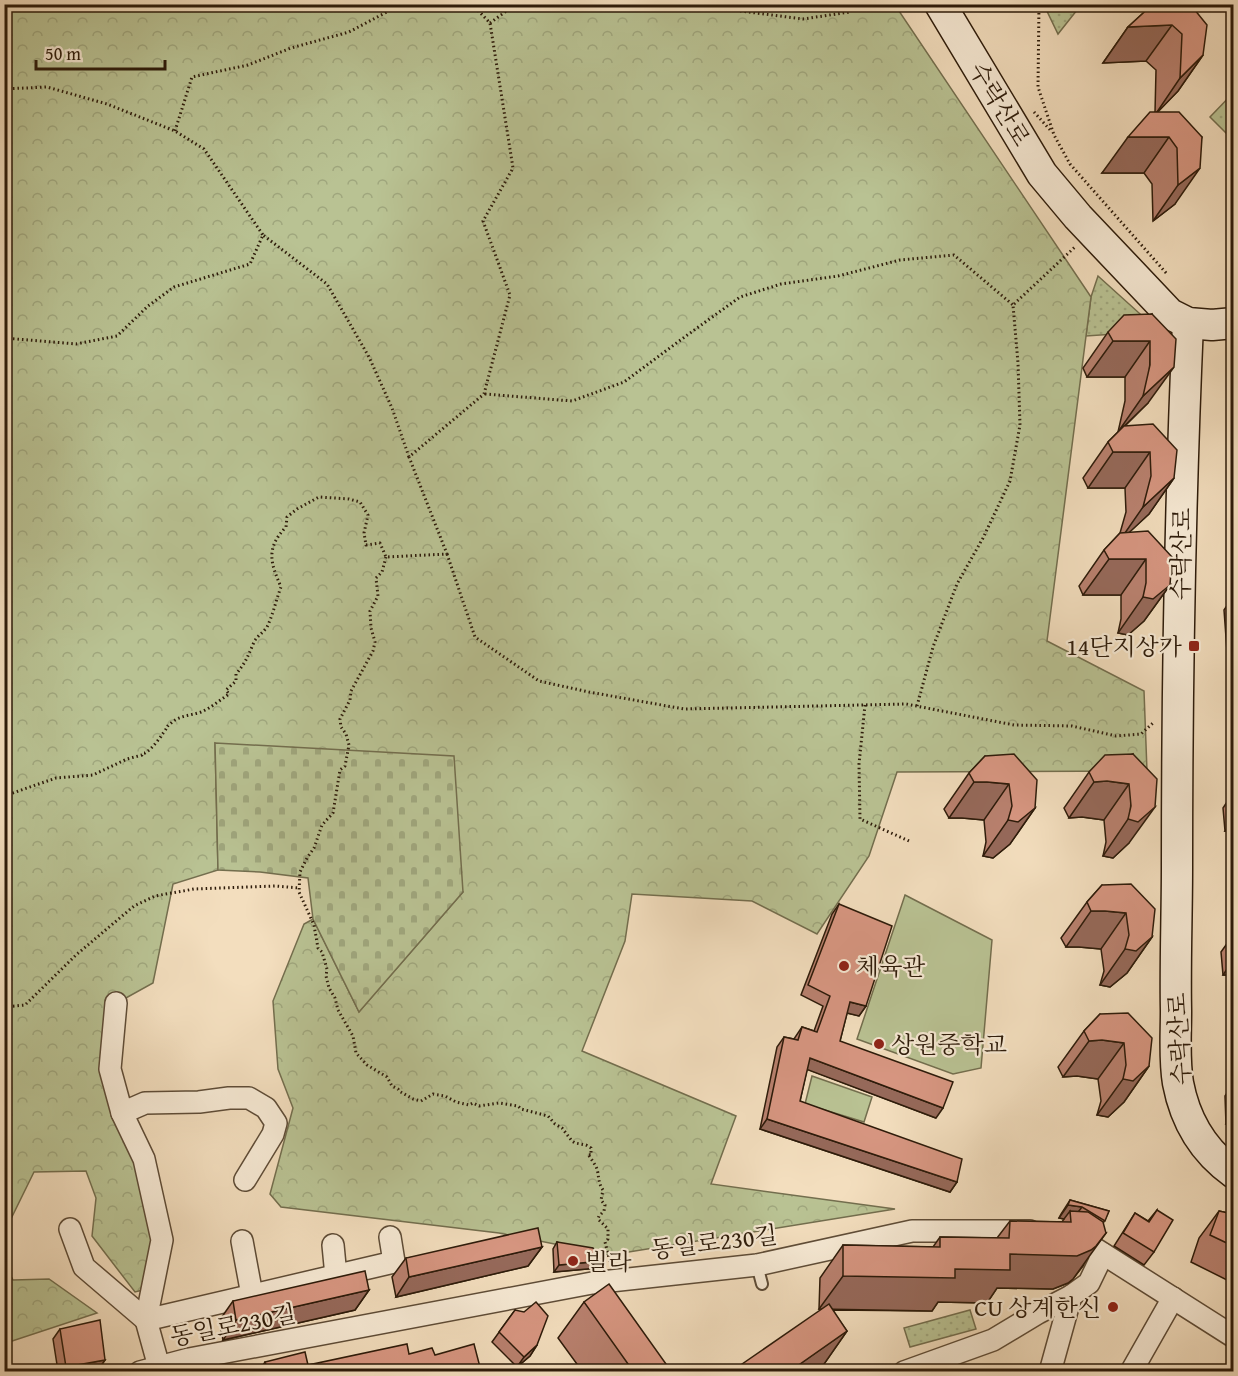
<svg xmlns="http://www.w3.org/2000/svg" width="1238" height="1376" font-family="'Gentium Book Plus','Noto Serif KR',serif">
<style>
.green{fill:url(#green-dots);stroke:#736e4e;stroke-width:1.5}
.forest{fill:url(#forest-crowns);stroke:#736e4e;stroke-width:1.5}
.cemetery{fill:url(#cemetery-stones);stroke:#736e4e;stroke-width:1.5}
.pitch{fill:#b9c293;stroke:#736e4e;stroke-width:1.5}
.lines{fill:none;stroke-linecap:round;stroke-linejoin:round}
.lane-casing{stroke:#5e4c37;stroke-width:14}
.street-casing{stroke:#5e4c37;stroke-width:24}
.secondary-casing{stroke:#2d1b0a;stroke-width:33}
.path{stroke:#2d1b0a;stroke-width:3;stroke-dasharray:1.5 3;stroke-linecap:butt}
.lane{stroke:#f7ead5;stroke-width:10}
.street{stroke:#f7ead5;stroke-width:21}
.secondary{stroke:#f7ead5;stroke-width:30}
.wall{fill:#b9816f;stroke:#2d1b0a;stroke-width:1.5}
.shaded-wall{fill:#96695a;stroke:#2d1b0a;stroke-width:1.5}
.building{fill:#d79681;stroke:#2d1b0a;stroke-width:1.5}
.poi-dot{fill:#8f2418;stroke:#f7ead5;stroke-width:2}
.labels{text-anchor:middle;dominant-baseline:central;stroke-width:4.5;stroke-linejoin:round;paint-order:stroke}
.street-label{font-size:24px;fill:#2d1b0a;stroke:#f7ead5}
.poi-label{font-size:24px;fill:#2d1b0a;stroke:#f7ead5;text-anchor:start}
</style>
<defs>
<pattern id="green-dots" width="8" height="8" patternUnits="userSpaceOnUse" patternTransform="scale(1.5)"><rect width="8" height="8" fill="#b9c293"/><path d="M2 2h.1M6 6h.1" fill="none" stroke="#9fa67d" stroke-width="1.8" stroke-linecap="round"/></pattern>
<pattern id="forest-crowns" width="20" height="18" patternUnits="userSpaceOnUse" patternTransform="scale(1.5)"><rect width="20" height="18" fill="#b9c293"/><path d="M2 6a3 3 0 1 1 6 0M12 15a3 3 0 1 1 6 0" fill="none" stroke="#9fa67d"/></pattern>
<pattern id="cemetery-stones" width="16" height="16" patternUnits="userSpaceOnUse" patternTransform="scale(1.5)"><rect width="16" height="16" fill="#b9c293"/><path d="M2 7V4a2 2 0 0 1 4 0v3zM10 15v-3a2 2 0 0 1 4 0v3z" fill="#9fa67d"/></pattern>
</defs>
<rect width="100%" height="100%" fill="#f3debe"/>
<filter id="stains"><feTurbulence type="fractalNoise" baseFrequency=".00333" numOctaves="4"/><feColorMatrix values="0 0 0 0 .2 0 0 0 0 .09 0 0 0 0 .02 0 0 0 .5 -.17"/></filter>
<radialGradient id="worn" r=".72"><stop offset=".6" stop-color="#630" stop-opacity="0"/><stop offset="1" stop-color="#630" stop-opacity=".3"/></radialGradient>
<g class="green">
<polygon points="1044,5 1081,5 1058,34"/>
<polygon points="1233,93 1233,140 1210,117"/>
<polygon points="1098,276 1159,331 1086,336 1091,297"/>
<polygon points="970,1310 976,1329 910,1347 904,1328"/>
</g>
<g class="forest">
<polygon points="5,5 895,5 1091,297 1047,641 1144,691 1147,771 897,772 869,856 817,934 752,901 632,894 625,941 582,1051 736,1116 711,1184 895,1209 610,1255 499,1233 281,1207 270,1194 293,1108 278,1069 273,1001 304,924 313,919 359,1012 463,892 215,743 218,870 173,884 153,983 115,1004 110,1097 145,1179 160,1286 135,1292 92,1236 96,1198 86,1171 34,1172 5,1231"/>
<polygon points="5,1264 13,1280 49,1279 97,1313 6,1343 11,1371 5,1371"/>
</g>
<polygon class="cemetery" points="215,743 454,756 463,892 359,1012 313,919 308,878 260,872 218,870"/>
<g class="pitch">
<polygon points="905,895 992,940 981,1068 953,1074 857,1039"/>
<polygon points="812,1076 872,1097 864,1122 805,1104"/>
</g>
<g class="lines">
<defs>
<polyline id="lane" points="757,1265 762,1284"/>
<g id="street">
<polyline points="116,1003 110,1069 122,1113 144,1159 162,1240 146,1320 159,1367"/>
<polyline points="122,1113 145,1103 199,1102 229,1098 249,1098 266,1108 276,1123 273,1134 245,1180"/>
<polyline points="70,1229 84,1267 146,1320 394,1262 390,1237"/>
<polyline points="1072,1234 1234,1337"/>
<polyline points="242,1241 252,1295"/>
<polyline points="333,1245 336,1276"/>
<polyline points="140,1372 189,1359 592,1283 757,1265 912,1231 1030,1231"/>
<polyline points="904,1372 993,1340 1038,1313 1071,1296 1089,1283 1103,1254"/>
<polyline points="1050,1372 1071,1296"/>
<polyline points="1131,1372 1173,1298"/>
</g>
<g id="secondary">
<polyline points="940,4 1042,174 1078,217 1170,314 1188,323 1212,325 1234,323"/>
<path d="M 1188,323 C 1180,504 1177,685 1177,866 C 1177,915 1175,963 1176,1011 C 1176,1035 1174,1060 1178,1083 C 1185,1120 1203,1151 1234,1173"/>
</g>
</defs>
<use href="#lane" class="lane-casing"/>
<use href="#street" class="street-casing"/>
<use href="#secondary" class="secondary-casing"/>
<g class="path">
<polyline points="682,4 725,9 803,19 850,12 857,4"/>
<polyline points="1039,4 1038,87 1054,135 1070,164 1167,274"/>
<polyline points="490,23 516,4"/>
<polyline points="4,89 47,87 107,104 175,131 204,149 263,235"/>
<polyline points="1034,112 1052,132"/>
<polyline points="175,131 192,77 248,65 291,48 349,32 402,4"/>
<polyline points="4,338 76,344 117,336 148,306 174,287 250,264 263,235 327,284 369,357 392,408 409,457"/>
<polyline points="485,394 572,401 624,382 686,336 740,297 781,284 838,276 900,260 954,255 1013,305"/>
<polyline points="447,554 475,637 539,681 589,692 684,709 906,704 1014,725 1072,726 1116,736 1141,734 1154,722"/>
<path d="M 386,557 L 382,572 L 376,578 L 378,596 L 370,611 L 371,628 L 375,642 L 373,651 L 351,691 L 350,700 L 340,719 L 341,727 L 346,734 L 349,745 L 345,766 L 340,770 L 333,813 L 322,825 L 314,848 L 307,858 L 300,872 L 299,892 L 314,925 L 318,948 L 322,952 L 327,969 L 326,976 L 329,988 L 335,998 L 338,1010 L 353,1036 L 356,1053 L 367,1065 L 387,1077 L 392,1086 L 398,1089 L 399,1091 L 413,1099 L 421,1101 L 433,1094 L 445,1096 L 456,1102 L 469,1105 L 473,1103 L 479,1106 L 499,1103 L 518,1106 L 521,1109 L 548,1116 L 555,1124 L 562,1128 L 572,1141 L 575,1143 L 586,1145 L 591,1148 L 591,1155 L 588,1154 C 591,1159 595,1164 597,1169 C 599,1176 598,1183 603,1190 L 601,1200 L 605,1205 L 604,1211 L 599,1216 L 598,1219 L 608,1229 L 608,1239 L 605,1242 L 610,1262"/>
<polyline points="865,705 859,764 860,819 909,841"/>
<polyline points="917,706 933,647 957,584 983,538 1010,481 1020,425 1018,363 1013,305 1076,246"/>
<path d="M 4,796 L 56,778 L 93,775 L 127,759 L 142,755 L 143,753 L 145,753 C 153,748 159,739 164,732 C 167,728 167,726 170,724 C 179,715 190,716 201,712 C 211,708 220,700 229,694 L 226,690 L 236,681 L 236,674 C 245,664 249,654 254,642 C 257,636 263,633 267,627 C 273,615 276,600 281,587 C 270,562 266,548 286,527 L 287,517 L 297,509 L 319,497 L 349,499 L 360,502 L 368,515 L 364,533 L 366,545 L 380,543 L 386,557 L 447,554 L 409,457 L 484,394 L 510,295 L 483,221 L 513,168 L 490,23 L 472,4"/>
<polyline points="4,1007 25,1005 76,955 134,906 155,896 194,889 275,886 299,888"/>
</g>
<use href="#lane" class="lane"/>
<use href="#street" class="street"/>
<use href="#secondary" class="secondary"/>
</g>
<g class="wall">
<polygon points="1153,4 1203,55 1178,91 1157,112 1202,137 1175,204 1153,221 1152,184 1144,173 1102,173 1155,112 1156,70 1146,61 1103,63 1128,27"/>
<polygon points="1233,250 1233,270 1231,253"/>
<polygon points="1152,314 1148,403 1125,426 1174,478 1149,514 1129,532 1170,585 1144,621 1128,635 1118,633 1121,619 1121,595 1083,595 1079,586 1104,550 1120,533 1126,512 1125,488 1088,488 1083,478 1108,442 1118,432 1125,401 1125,377 1087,377 1083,368 1108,332"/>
<polygon points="1233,597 1233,719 1232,720 1224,610"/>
<polygon points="1133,754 1129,843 1113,858 1103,856 1106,842 1104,820 1082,817 1069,818 1064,808 1089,772"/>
<polygon points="985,756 1035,808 1010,844 993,858 983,856 986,842 984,820 962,818 949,818 944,809 969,773"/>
<polygon points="1233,793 1233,830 1225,831 1223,808"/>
<polygon points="1102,885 1152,937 1127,973 1110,987 1100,985 1104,971 1101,949 1079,947 1066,947 1061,938 1087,902"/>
<polygon points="839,904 866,1006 859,1016 847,1013 840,1041 936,1118 807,1069 800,1101 957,1182 950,1192 760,1129 777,1047 784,1037 794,1039 802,1027 814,1031 823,1006 801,995 832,914"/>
<polygon points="1233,935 1233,975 1223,975 1221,952"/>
<polygon points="1100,1014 1149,1066 1124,1102 1108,1117 1097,1115 1101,1101 1098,1079 1077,1076 1063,1077 1058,1067 1084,1031"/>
<polygon points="1233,1084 1233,1124 1226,1124 1225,1096"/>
<polygon points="1070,1200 1109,1211 1083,1266 1073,1279 1068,1283 1053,1289 997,1288 987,1303 938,1302 932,1311 832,1310 847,1331 822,1367 821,1309 819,1309 820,1278 843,1245 933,1247 940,1237 997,1238 1010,1221 1062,1222 1064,1219 1059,1218 1061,1214"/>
<polygon points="1157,1210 1154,1252 1144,1265 1114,1246 1135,1213 1148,1221"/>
<polygon points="1219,1211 1233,1214 1233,1283 1191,1262 1199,1238"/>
<polygon points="557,1242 602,1261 598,1268 554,1272 553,1249"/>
<polygon points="542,1247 528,1266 396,1297 392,1277 406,1258"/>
<polygon points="369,1290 355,1310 223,1340 219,1321 233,1301"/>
<polygon points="584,1302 671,1371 582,1371 558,1338"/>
<polygon points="515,1310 537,1345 530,1356 517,1367 492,1342"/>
<polygon points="60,1329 105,1360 98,1370 89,1371 58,1371 53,1339"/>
<polygon points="409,1354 435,1355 481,1371 259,1371 265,1362 308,1365"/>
</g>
<g class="shaded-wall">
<polygon points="1172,25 1146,61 1103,63 1128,27"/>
<polygon points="1203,55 1178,91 1155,115 1180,78"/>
<polygon points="1128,137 1169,137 1144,173 1102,173"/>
<polygon points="1200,168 1175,204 1153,221 1178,185"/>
<polygon points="1113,341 1150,341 1125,377 1087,377"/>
<polygon points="1174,367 1148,403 1118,432 1143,396"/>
<polygon points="1113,452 1150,452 1125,488 1088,488"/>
<polygon points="1174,478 1149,514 1118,543 1143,507"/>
<polygon points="1109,559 1146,559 1121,595 1083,595"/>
<polygon points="1170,585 1144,621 1128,635 1118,633 1143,597"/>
<polygon points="1107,781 1129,784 1104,820 1082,817 1069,818 1094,782"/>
<polygon points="974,782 987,782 1009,784 984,820 962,818 949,818"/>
<polygon points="1155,807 1129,843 1113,858 1103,856 1128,819"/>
<polygon points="1035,808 1010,844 993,858 983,856 1008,820"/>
<polygon points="1233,819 1233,830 1225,831"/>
<polygon points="1091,911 1105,911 1126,913 1101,949 1079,947 1066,947"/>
<polygon points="1152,937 1127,973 1110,987 1100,985 1125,949"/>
<polygon points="1233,960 1233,975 1223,975"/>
<polygon points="850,1002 866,1006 859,1016 843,1012"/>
<polygon points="1102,1040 1124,1043 1098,1079 1077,1076 1063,1077 1089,1041"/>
<polygon points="810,1058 943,1108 936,1118 803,1068"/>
<polygon points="1149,1066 1124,1102 1108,1117 1097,1115 1123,1079"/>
<polygon points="1233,1113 1233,1124 1226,1124"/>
<polygon points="767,1119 957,1182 950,1192 760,1129"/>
<polygon points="1068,1205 1082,1207 1072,1220 1070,1211 1064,1219 1059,1218"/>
<polygon points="1106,1233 1073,1279 1068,1283 1053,1289 997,1288 987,1303 938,1302 932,1311 819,1309 843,1276 1010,1254"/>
<polygon points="542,1247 528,1266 396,1297 409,1277"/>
<polygon points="602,1261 598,1268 554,1272 559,1265"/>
<polygon points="369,1290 355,1310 223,1340 236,1320"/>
<polygon points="847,1331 822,1367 816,1371 790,1371"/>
<polygon points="537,1345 530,1356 517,1367 524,1357"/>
<polygon points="105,1360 98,1370 89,1371 63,1371 66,1367"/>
</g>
<g class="building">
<polygon points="1153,4 1190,4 1207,25 1203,55 1180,78 1182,34 1172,25 1128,27"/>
<polygon points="1150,112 1179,112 1202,137 1200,168 1178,185 1177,148 1169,137 1128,137"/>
<polygon points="1152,314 1176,339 1174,367 1143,396 1150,365 1150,341 1113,341 1108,332 1124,315"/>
<polygon points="1153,424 1177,450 1174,478 1143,507 1151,476 1150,452 1113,452 1108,442 1124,426"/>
<polygon points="1148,531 1172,557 1170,585 1153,599 1143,597 1146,583 1146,559 1109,559 1104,550 1120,533"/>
<polygon points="1014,754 1037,780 1035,808 1018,822 1008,820 1012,806 1009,784 987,782 974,782 969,773 985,756"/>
<polygon points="1133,754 1157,779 1155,807 1138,822 1128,819 1131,806 1129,784 1107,781 1094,782 1089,772 1105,755"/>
<polygon points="1131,884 1155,909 1152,937 1136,951 1125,949 1129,935 1126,913 1105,911 1091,911 1087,902 1102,885"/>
<polygon points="839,904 892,926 866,1006 850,1002 840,1041 953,1082 943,1108 810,1058 800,1101 962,1159 957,1182 767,1119 784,1037 798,1040 802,1027 817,1032 830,996 808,985"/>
<polygon points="1128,1013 1152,1038 1149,1066 1133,1081 1123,1079 1126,1065 1124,1043 1102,1040 1089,1041 1084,1031 1100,1014"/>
<polygon points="1070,1200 1109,1211 1105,1221 1082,1207 1068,1205"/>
<polygon points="1157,1210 1173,1220 1154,1252 1123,1233 1135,1213 1149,1222"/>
<polygon points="1070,1211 1088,1212 1103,1222 1106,1233 1096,1246 1091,1250 1077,1256 1010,1254 1010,1270 955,1269 955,1278 843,1276 843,1245 940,1247 940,1237 1009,1238 1010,1221 1071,1222"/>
<polygon points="1219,1211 1233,1214 1233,1246 1210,1235"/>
<polygon points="538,1228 542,1247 409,1277 406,1258"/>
<polygon points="557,1242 593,1248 602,1261 559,1265"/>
<polygon points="365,1271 369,1290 236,1320 233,1301"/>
<polygon points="609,1284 671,1371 633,1371 584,1302"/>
<polygon points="536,1302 548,1316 537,1345 524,1357 499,1332 515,1310 524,1312"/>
<polygon points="829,1304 847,1331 790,1371 732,1371"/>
<polygon points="100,1320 105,1360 66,1367 60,1329"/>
<polygon points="407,1344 409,1354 432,1348 435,1355 474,1344 481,1371 268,1371 265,1362 305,1352 308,1365"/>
</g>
<g class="poi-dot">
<rect x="1188" y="640" width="12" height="12" rx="3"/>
<circle cx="844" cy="966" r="6"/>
<circle cx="879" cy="1044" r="6"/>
<circle cx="573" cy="1261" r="6"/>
<circle cx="1113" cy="1307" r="6"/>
</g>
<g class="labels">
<g class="street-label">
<text transform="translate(1000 104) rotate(59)">수락산로</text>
<text transform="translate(1181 554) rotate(-89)">수락산로</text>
<text transform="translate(1179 1039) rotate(-93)">수락산로</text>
<text transform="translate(714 1242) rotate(-7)">동일로230길</text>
<text transform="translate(233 1325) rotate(-11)">동일로230길</text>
</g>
<g class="poi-label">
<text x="1182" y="646" text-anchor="end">14단지상가</text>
<text x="856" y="966">체육관</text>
<text x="891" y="1044">상원중학교</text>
<text x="585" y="1261">빌라</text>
<text x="1101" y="1307" text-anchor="end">CU 상계한신</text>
</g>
</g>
<rect width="1238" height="1376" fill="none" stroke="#f3debe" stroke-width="24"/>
<rect x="6" y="6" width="1226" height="1364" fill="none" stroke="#2d1b0a" stroke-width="3"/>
<rect x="12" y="12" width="1214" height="1352" fill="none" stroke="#2d1b0a" stroke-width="1.5"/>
<path d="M36 60v9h129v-9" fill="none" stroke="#2d1b0a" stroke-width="3"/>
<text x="45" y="60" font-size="18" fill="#2d1b0a" stroke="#f7ead5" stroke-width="4.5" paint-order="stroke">50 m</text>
<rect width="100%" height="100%" filter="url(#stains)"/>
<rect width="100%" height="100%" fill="url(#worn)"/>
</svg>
